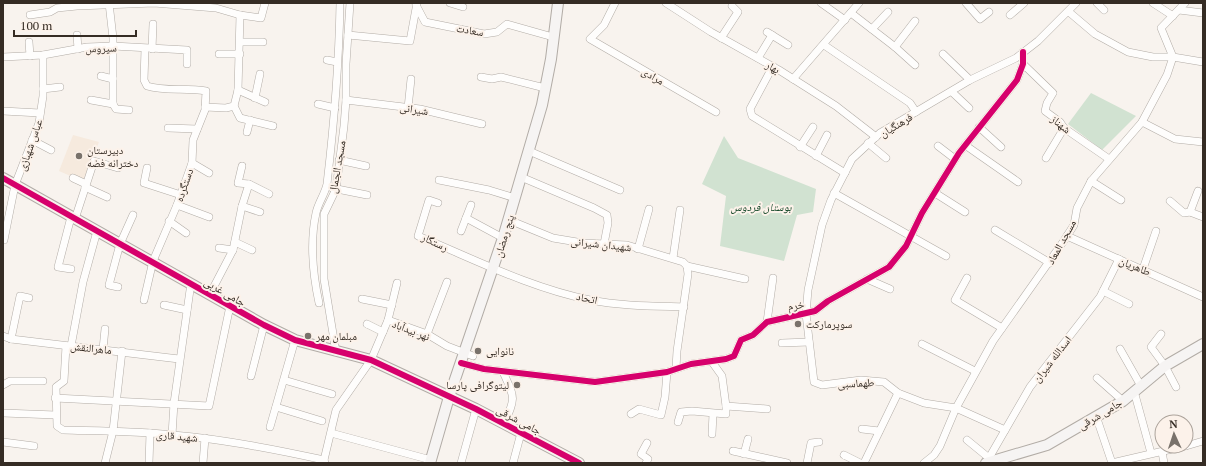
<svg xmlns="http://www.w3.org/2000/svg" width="1206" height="466" font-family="'PT Serif','Noto Naskh Arabic',serif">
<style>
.built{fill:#f6eade}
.green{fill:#d1e2d1}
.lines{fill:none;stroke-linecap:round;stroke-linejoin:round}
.street-casing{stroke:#b2aca6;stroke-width:8}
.secondary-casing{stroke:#b2aca6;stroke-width:12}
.street{stroke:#fefdfc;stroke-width:7}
.secondary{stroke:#f6f4f3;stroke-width:10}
.cycleway-casing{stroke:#fcf2ea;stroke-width:8}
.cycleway{stroke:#d6006c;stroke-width:6}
.poi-dot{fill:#79726b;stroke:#fcf2ea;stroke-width:1.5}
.labels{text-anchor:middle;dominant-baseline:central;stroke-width:4;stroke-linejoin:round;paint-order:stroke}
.street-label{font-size:11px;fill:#352c24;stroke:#fcf2ea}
.poi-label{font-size:11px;fill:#352c24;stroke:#fcf2ea;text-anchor:start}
.park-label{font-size:11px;font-style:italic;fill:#0f4424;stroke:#fcf2ea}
</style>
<rect width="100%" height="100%" fill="#f8f3ee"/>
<polygon class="built" points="73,135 99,142 85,176 82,181 59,171"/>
<g class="green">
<polygon points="1091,93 1136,116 1102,150 1068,124"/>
<polygon points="724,136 738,158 816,189 813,212 797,215 784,261 720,246 726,196 702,184"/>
</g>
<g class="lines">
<defs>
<g id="street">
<polyline points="109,3 113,38 113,104 116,109 129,110"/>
<polyline points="450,3 463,7"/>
<polyline points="615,3 604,25 590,39 716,112"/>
<polyline points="666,3 711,32 779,70 836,106 876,137"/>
<polyline points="821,3 845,20"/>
<polyline points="966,3 980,19 989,12"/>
<polyline points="1097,3 1104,10"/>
<polyline points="1153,3 1173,16"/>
<polyline points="416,5 425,22 484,34 497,32 507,24 553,37"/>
<polyline points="1179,10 1203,13"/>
<polyline points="1069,12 1095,34 1128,52 1153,57 1173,57 1203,62"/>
<polyline points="851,13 895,47 915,65"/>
<polyline points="30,15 50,12 57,8 77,6 154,3 216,8 240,15 261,18 265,3"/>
<polyline points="1010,15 1024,3"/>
<polyline points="872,29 888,12"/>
<polyline points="767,32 788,45"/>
<polyline points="77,35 78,49"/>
<polyline points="348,35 410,41 417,3"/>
<polyline points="721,38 738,12 732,6"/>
<polyline points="29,42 30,56"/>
<polyline points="240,42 263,42"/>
<polyline points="824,45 910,103 916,112"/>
<polyline points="895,47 915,21"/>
<polyline points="152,49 153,24"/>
<polyline points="219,54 240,54"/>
<polyline points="943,54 970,80"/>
<polyline points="3,57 43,55 87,47 113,46 187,50 187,64"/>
<polyline points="758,58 772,35"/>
<polyline points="327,60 337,62"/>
<polyline points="1023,64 1053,93 1047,103 1045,111 1060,122 1064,128 1109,159"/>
<polyline points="773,66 750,109 752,116 845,173"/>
<polyline points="101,76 113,79"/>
<polyline points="481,77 492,79 501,77 545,88"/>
<polyline points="793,79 859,3"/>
<polyline points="43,89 60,87"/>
<polyline points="238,90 265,102"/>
<polyline points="952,92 969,108"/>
<polyline points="255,98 260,74"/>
<polyline points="91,100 113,104"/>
<polyline points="346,100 420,109 482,124"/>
<polyline points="318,104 335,108"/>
<polyline points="234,106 240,118 273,126"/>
<polyline points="205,107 226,108 234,106 238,90 240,15"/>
<polyline points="408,108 411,79"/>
<polyline points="3,111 40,113"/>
<polyline points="1142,122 1175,139 1203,142"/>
<polyline points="979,127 1001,147"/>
<polyline points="168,128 197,129"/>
<polyline points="247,132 250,120"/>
<polyline points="32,140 51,150"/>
<polyline points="868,143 886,158"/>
<polyline points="965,145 1018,182"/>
<polyline points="938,146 955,159"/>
<polyline points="800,147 813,127"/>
<polyline points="529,151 620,190"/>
<polyline points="816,156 827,135"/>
<polyline points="1046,158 1064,128"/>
<polyline points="339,160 366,166"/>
<polyline points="192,163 209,173"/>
<polyline points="242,166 238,183 249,184 269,194"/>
<polyline points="147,168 144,183 181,195"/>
<polyline points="521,177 594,208 607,215 608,223 604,244"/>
<polyline points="73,178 86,184"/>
<polyline points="439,180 489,190 515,198"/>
<polyline points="1091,181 1121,200"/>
<polyline points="85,187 107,197"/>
<polyline points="332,188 367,195"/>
<polyline points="834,193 946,256"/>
<polyline points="935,193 965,212"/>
<polyline points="1170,201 1184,213 1190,212 1203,217"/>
<path d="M 438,203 L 429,200 L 418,236 C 474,259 530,288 590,300 C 621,306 653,306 684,307"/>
<polyline points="177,205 209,217"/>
<polyline points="242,206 260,212"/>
<polyline points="1190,212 1198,191"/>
<polyline points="71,217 58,267 71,269"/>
<polyline points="466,218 503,238"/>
<polyline points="75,219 94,161 118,168"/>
<polyline points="509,220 553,238 583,243 627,245 683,262 687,266 688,274 677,351 676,368"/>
<polyline points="169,221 186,233"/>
<polyline points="995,230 1050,263"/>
<polyline points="461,231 471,205"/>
<polyline points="1067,236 1203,297"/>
<polyline points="4,240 15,185 39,123 43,96 43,55"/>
<polyline points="235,242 252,250"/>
<polyline points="219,248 233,250"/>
<polyline points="638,249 649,209"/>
<polyline points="673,258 680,210"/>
<polyline points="687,266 745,279"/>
<polyline points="1143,269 1156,231"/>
<polyline points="967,278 955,300 1002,328"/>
<polyline points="867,279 890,289"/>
<polyline points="118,287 109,285 120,244 133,215"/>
<polyline points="1103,291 1129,304"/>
<polyline points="210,294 233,250 242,206 249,184"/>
<polyline points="362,299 392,305"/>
<path d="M 144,300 L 153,261 L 177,205 L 192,163 L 193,140 L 205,110 L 206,91 C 186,87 166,92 147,86 L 144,80 L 145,49"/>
<path d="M 319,303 C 313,275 310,241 316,213 C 318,203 325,194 327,184 C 334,124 339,64 340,3"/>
<polyline points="164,305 187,310"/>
<polyline points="388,320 397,283"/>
<polyline points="767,322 773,278"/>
<polyline points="367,324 383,332"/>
<polyline points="427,334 447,282"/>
<polyline points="1161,334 1151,347 1165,366 1176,387"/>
<polyline points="3,336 11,339 179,359"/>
<polyline points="11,339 20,296 29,298"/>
<polyline points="782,343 809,342"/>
<polyline points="922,344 975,371"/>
<path d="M 66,346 L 64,381 L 56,387 L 57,426 L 63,430 C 99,431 136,431 173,435 C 224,439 274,449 324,460"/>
<polyline points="71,346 83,282 97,231"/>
<polyline points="103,349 105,329"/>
<polyline points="1120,349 1141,386"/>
<polyline points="336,352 324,279 324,214 336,189 344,126 346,100 346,64 350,3"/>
<polyline points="712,362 722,376 726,406 767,409"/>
<polyline points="461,363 484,369 595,382 667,372 691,364 726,359 734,356 741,340 753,335 767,322 815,311 828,301 889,267 906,246 922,213 959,153 1017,80 1023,64 1023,52"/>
<path d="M 503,372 C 515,398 516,397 504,424"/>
<polyline points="251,376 264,325"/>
<polyline points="1097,378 1123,401"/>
<polyline points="284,380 332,394"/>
<polyline points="3,385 10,381 43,381"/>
<polyline points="1134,391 1151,453"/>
<polyline points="55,398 209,406 230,306"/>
<polyline points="276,407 322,421"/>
<polyline points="3,413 56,415"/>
<polyline points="631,414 639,409 661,415 665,397 667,372"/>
<polyline points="1096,416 1112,463"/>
<polyline points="678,422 681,412 692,411 726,414 726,406"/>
<polyline points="270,427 295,340"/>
<polyline points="862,429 879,431"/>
<polyline points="1005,430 956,408 924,403 898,393 884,382 861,380 822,385 814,382 806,314 808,290 822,225 831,200 852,159 880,133 970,80 1016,58 1038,41 1076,3"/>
<polyline points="331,433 431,460"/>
<polyline points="712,434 713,414"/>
<polyline points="172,435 174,403 191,283"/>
<polyline points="967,440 989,458"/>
<polyline points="3,442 34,446"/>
<polyline points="1186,446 1203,441"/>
<polyline points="733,451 787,463"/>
<polyline points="1162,452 1164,463"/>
<polyline points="744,454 748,439"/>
<polyline points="844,455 860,463"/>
<polyline points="105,463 113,431 122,351"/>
<polyline points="149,463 150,433"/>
<polyline points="203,463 205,438"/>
<polyline points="325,463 324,460 336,410 371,360 388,320 427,334 447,346 473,356"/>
<polyline points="461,463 476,409"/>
<polyline points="513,463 521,433"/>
<polyline points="646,463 648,459 641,454 647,443"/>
<polyline points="807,463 811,443 819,442"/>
<polyline points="864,463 898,393"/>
<polyline points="924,463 934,455 940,446 956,408 993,341 1063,242 1074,225 1077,208 1091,181 1142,122 1167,75 1173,57 1161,28 1185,3"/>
<polyline points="993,463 989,458 1030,387 1100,297 1119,259"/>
<polyline points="1112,463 1185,446"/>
</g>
<g id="secondary">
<polyline points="3,178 264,325 295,340 371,360 476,409 579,463"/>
<polyline points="430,463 449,397 503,238 542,105 551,59 558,3"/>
<polyline points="986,463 1047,445 1123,401 1165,366 1203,344"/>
</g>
</defs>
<use href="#street" class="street-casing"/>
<use href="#secondary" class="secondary-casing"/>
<use href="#street" class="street"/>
<use href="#secondary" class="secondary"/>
<defs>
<g id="cycleway">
<polyline points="3,178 264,325 295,340 371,360 476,409 579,463"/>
<polyline points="461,363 484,369 595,382 667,372 691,364 726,359 734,356 741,340 753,335 767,322 815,311 828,301 889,267 906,246 922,213 959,153 1017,80 1023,64 1023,52"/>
</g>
</defs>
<use href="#cycleway" class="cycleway-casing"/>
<use href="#cycleway" class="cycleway"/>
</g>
<g class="poi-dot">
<circle cx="79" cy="156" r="4"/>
<circle cx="798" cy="324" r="4"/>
<circle cx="308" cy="336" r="4"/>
<circle cx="478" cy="351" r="4"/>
<circle cx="517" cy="385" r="4"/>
</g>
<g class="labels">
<g class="street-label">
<text transform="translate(470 30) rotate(9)">سعادت</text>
<text transform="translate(101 48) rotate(-2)">سیروس</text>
<text transform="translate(773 67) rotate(30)">بهار</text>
<text transform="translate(653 76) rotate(30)">مرادی</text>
<text transform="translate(414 109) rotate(9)">شیرانی</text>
<text transform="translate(1061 124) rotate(39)">شهناز</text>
<text transform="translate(896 125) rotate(-31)">فرهنگیان</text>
<text transform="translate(30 145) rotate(-71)">عباس شهبازی</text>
<text transform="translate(337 167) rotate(-80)">مسجد الجمال</text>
<text transform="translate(184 185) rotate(-71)">دستگرده</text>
<text transform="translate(504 236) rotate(-73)">پنج رمضان</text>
<text transform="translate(435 242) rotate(25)">رستگار</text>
<text transform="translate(1061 242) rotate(-61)">مسجد المعاد</text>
<text transform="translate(601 244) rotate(6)">شهیدان شیرانی</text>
<text transform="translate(1135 266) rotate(22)">طاهریان</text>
<text transform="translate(225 292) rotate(30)">جامی غربی</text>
<text transform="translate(587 298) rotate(12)">اتحاد</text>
<text transform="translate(796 305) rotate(-9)">خرم</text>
<text transform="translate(411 330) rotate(21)">نهر بیدآباد</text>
<text transform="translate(91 348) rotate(6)">ماهرالنقش</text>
<text transform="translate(1052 359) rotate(-52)">اسدالله شیران</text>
<text transform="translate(856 383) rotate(-3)">طهماسبی</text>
<text transform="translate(1100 414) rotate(-31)">جامی شرقی</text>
<text transform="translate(519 420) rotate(28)">جامی شرقی</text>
<text transform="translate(177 436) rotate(5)">شهید قاری</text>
</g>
<g class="poi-label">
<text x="87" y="150">دبیرستان<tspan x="87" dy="13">دخترانه فضه</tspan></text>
<text x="806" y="324">سوپرمارکت</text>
<text x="316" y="336">مبلمان مهر</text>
<text x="486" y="351">نانوایی</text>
<text x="509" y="385" text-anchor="end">لیتوگرافی پارسا</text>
</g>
<g class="park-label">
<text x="761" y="207">بوستان فردوس</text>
</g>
</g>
<rect width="1206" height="466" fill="none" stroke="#352c24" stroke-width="8"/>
<g transform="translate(1174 434) rotate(357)"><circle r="19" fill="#fcf2ea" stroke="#aca39b"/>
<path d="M0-3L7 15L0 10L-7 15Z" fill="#79726b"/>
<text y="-6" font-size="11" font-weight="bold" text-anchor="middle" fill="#352c24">N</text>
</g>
<path d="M14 30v6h122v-6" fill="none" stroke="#352c24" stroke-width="2"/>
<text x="20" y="30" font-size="12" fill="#352c24" stroke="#fcf2ea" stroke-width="3" paint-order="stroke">100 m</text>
</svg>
